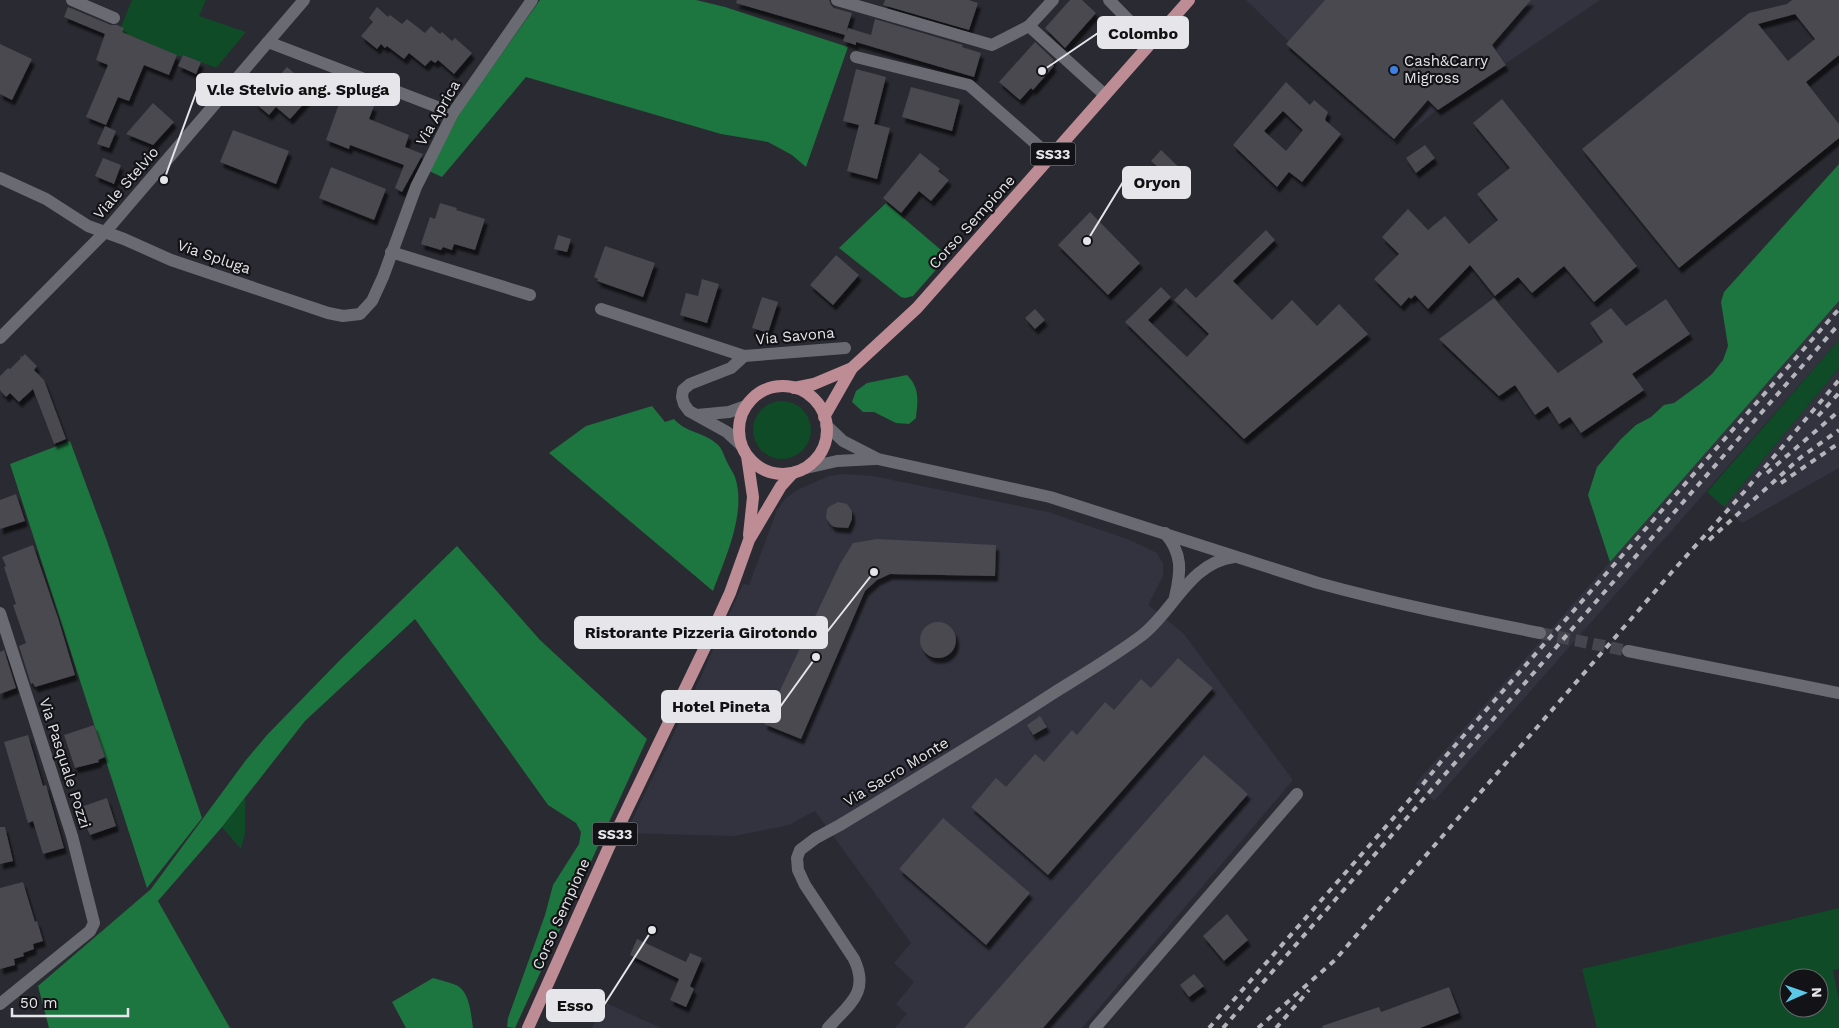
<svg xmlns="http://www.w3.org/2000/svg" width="1839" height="1028" font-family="'Work Sans',sans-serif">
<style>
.built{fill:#33333f}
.green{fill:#0f4b26;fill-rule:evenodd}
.forest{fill:#1d753f}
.building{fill:#484850;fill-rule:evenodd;filter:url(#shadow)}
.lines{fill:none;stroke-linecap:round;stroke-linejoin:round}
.minor-tunnel{stroke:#46464e;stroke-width:12;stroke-dasharray:12 6;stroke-linecap:butt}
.minor{stroke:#6a6a73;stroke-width:12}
.major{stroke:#bd8c95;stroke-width:12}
.rail{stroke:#b4b4ba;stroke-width:4;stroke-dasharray:6 6;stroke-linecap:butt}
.shop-dot{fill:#3f7fe0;stroke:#131317;stroke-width:2}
.labels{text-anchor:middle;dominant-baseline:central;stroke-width:4.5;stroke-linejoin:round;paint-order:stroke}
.shield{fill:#131317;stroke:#a6a6ab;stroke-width:1}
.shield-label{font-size:14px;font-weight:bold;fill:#e5e5ea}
.poi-label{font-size:15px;fill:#e5e5ea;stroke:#131317;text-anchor:start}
.street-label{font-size:15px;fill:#e5e5ea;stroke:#131317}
.leader{fill:none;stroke:#e5e5ea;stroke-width:2}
.callout-dot{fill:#e5e5ea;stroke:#131317;stroke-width:2}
.callout{fill:#e5e5ea;stroke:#e5e5ea;stroke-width:2}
.callout-label{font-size:16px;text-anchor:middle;font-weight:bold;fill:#111}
</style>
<defs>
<filter id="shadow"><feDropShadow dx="3" dy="5.5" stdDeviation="1" flood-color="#0009"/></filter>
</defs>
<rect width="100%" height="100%" fill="#2a2a32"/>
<g class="built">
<polygon points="1246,0 1600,0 1438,109 1395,144"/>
<polygon points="1839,301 1839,340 1434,801 1416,783"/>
<polygon points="1839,368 1839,468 1742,523 1724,507"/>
<polygon points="844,474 873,476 1048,512 1130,540 1157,553 1163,563 1163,576 1148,605 1183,633 1293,780 1082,1028 895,1028 907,1014 896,1004 914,982 894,963 911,943 815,811 789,825 734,836 626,833 699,681 743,584 749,585 777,510 786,498 797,490 829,476"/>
<polygon points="604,1002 661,1028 592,1028"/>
</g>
<g class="green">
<polygon points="132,0 206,0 199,16 246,32 216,68 183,55 181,57 122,32 121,27"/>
<polygon points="1839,340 1839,368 1724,507 1707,492"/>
<circle cx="782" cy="430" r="29"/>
<polygon points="245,798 245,833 241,849 222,827"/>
<path d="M 1839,908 L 1839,969 L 1833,970 L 1839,1001 L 1839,1028 L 1597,1028 L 1582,969 ZM 1789,978 L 1819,978 L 1819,1008 L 1789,1008 Z"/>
</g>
<g class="forest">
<polygon points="540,0 696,0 725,7 848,47 806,167 792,155 768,142 721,134 526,77 442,177 429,171 461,111"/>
<polygon points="1839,164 1839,301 1610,562 1588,495 1597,467 1621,439 1636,425 1651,417 1664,405 1674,403 1700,384 1712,374 1723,360 1728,346 1721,302 1724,292"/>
<polygon points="886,203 948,256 913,296 905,298 901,297 839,248"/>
<path d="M 907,375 C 920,388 918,401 916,418 L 909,424 L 896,423 L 874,412 L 863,412 L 852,402 L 856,391 L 867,383 Z"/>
<path d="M 652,406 L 665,422 L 674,419 C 686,433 704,432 717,444 C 723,449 724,457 728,464 C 730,468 733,472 735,477 C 747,512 725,559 713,591 L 549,453 L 586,426 Z"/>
<polygon points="70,441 107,541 202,818 147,888 10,464"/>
<polygon points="457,546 540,640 647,739 515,1028 507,1027 508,1018 545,915 553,885 579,844 581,832 576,823 548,805 415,619 305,721 222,827 158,901 230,1028 49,1028 38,986 151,889 246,760 267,735 339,661"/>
<path d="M 433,978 C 440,980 449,982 456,985 C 470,991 471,1015 473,1028 L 406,1028 L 392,1002 Z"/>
</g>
<g class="building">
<polygon points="737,0 829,0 831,5 834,8 852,13 846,32 848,28 871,35 875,19 963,45 962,47 981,53 974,77 856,42 856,45 843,41 845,35 736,3"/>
<polygon points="885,0 969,0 978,3 969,30 883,5"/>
<polygon points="1070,0 1082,0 1096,13 1065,48 1045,28"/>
<polygon points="1325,0 1531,0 1492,45 1506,65 1438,110 1428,100 1394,139 1286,44"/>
<path d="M 1792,0 L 1839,0 L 1839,55 L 1806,82 L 1839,124 L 1839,138 L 1679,268 L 1582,149 L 1749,13 L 1787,4 ZM 1795,14 L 1815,39 L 1788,61 L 1758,24 Z"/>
<polygon points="68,7 111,25 117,25 124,28 122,32 177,55 169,75 144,65 129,101 118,97 106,125 86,117 108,65 96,60 105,34 64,17"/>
<polygon points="377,7 388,17 390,15 402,24 407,19 425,33 431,26 440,34 442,32 452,41 455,38 472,53 454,74 438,60 435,63 431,60 425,66 409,53 404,59 387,46 385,48 381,44 377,49 361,36 373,22 369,18"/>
<polygon points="1035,42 1054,60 1051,63 1054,66 1033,90 1031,88 1020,100 999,82"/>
<polygon points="0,44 32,59 12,100 0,94"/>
<polygon points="183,55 201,62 196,74 178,66"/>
<polygon points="287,67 300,78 296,84 310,97 290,119 276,107 269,115 255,103"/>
<polygon points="856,69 886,77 874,124 890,128 877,179 847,171 859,125 843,121"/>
<path d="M 1286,82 L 1310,105 L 1314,100 L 1328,112 L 1325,120 L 1341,134 L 1302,182 L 1289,172 L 1277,187 L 1233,145 ZM 1283,111 L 1303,130 L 1286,151 L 1264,131 Z"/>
<polygon points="911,87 960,100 952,131 902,117"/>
<polygon points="1502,99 1637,266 1594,302 1564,266 1532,293 1518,277 1495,296 1470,265 1428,309 1415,295 1411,299 1409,297 1401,306 1374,279 1399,254 1382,237 1408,209 1428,230 1445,216 1469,244 1498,220 1477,194 1510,168 1473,123"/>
<polygon points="340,101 350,105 351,102 357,104 359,101 374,106 369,119 409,135 405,147 423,154 402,192 395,188 404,165 350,145 349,149 326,140"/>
<polygon points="153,103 174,122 153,145 126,134"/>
<polygon points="105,126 116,131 109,148 97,144"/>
<polygon points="233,130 289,151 276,184 220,162"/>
<polygon points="1425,145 1435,158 1416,173 1406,158"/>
<polygon points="1161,150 1188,176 1179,186 1151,161"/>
<polygon points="920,153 940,169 938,171 949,180 931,201 919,191 901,213 883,198"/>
<polygon points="103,158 121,165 114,184 95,176"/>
<polygon points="331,167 386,189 374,220 319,198"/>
<polygon points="440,203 457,208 456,210 485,219 475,250 454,244 452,250 443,247 441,250 421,244 430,217 435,219"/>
<polygon points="1090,212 1140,263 1108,295 1058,245"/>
<polygon points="1266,230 1275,240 1233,281 1272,320 1292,300 1317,326 1339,304 1368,334 1244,439 1125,322 1161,287 1171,297 1148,320 1187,357 1209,334 1174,300 1186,288 1196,298"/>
<polygon points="558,235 571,239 567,252 554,249"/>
<polygon points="605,246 655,263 643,297 597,281 598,279 594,277"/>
<polygon points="836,255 859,275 833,305 810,285"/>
<polygon points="702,279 719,284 707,323 680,315 686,293 698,296"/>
<polygon points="762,297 778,302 768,333 752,328"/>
<polygon points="1494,298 1558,373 1603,342 1590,323 1611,308 1626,326 1666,299 1690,334 1632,374 1644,390 1581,433 1570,417 1559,424 1548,406 1535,415 1515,385 1499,396 1439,339"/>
<polygon points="1035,309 1045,320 1035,329 1025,318"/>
<polygon points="25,354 37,366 34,370 44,380 66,439 54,444 33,389 19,402 10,393 6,397 0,390 0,376 8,368 10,369 21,358 20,355 22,357"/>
<polygon points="16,494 25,521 0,529 0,500"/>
<polygon points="838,502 847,504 852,511 852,519 848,528 834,527 831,525 826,518 827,509 830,506"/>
<polygon points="877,539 996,545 995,576 890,574 877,580 865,591 801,739 764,724 840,564 853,543"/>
<polygon points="33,545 59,621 75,675 35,687 33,683 31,684 19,646 26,643 13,605 16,604 4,567 6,566 2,557"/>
<circle cx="938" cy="640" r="18"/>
<polygon points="4,650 16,688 0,694 0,652"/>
<polygon points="1178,658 1213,688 1048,875 971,807 996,778 1006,787 1035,754 1044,762 1072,730 1077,735 1105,702 1114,710 1141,679 1151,688"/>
<polygon points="1040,716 1047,727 1033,735 1027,725"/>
<polygon points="94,725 105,757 98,760 99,762 75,768 64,735"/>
<polygon points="28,735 43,786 46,785 64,848 43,854 33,821 28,823 4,742"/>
<polygon points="1204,755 1248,794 1043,1028 964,1028"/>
<polygon points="107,798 116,826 90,835 78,808"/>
<polygon points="943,818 1030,893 986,945 899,869"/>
<polygon points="0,827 5,827 13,861 0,864"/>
<polygon points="23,882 35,922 37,921 43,941 33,944 34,949 23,953 24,956 14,959 15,965 0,969 0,888"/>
<polygon points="1227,914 1248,940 1224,961 1203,936"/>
<polygon points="637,939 686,962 690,953 702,958 690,986 694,989 686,1007 670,1000 679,979 630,955"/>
<polygon points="1194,974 1204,986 1189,997 1180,985"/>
<polygon points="1449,987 1459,1013 1420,1028 1323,1028 1322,1026 1379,1007 1381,1012"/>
</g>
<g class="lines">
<polyline class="minor-tunnel" points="1540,633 1628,651"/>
<g class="minor">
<polyline points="72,0 114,18"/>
<polyline points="837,0 992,45 1029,26 1053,0"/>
<polyline points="1109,0 1151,43"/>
<polyline points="1029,26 1105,95"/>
<polyline points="268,42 453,113"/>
<polyline points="856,57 969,85 1051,157"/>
<polyline points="0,178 46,199 88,226 124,239 171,260 328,313 343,316 360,314 372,301 383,277 416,187 453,113 532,0"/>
<polyline points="391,252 530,295"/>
<polyline points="601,309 744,356 845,348"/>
<polyline points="0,338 106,231 304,0"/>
<polyline points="697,415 729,412 746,406"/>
<path d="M 826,425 L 843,441 L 878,459 L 1050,497 L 1318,583 C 1391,603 1465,618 1540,633"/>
<polyline points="741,445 727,432 689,411 684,404 682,397 683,390 690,384 731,368 744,356"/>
<polyline points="806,468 837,461 875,459"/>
<path d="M 1165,533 C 1183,554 1181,572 1175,597"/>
<polyline points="0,613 72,836 94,923 90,931 0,1004"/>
<polyline points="1628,651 1839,693"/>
<path d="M 828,1028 C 849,1004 870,993 854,959 L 805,885 L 798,870 L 797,858 L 800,850 L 816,838 L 840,825 C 911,782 983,739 1052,694 C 1082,675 1113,657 1141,636 C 1174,611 1189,563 1234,557"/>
<polyline points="1095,1028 1297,794"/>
</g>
<g class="major">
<circle cx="783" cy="430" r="44"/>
<polyline points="794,388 814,384 852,368 917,308 1189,0"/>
<polyline points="824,417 852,368"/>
<polyline points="747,456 753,497 749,535"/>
<polyline points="528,1028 608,849 707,643 730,593 749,540 781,486 792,474"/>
</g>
<g class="rail">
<polyline points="1818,416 1839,393"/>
<polyline points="1767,473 1839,411"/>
<polyline points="1781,483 1839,443"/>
<polyline points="1709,540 1800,458 1839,430"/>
<polyline points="1209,1028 1419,789 1444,758 1839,309"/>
<polyline points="1223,1028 1839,324"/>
<polyline points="1258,1028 1335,960 1671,573 1744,492 1839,380"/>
<polyline points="1276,1028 1309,990"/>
</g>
</g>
<circle class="shop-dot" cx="1394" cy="70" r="5"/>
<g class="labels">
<g class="shield">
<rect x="1030.5" y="142.5" width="45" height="23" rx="4"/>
<rect x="592.5" y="822.5" width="45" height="23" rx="4"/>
</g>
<g class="shield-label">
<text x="1053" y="154">SS33</text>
<text x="615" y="834">SS33</text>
</g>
<g class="poi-label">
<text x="1404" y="61">Cash&amp;Carry<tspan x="1404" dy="17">Migross</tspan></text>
</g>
<g class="street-label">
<text transform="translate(438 113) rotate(-60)">Via Aprica</text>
<text transform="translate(126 183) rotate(-49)">Viale Stelvio</text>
<text transform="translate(972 222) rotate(-48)">Corso Sempione</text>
<text transform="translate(214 257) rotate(19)">Via Spluga</text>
<text transform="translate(795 336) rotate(-5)">Via Savona</text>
<text transform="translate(65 763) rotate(72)">Via Pasquale Pozzi</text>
<text transform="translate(896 772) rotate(-31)">Via Sacro Monte</text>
<text transform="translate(561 914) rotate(-66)">Corso Sempione</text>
</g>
</g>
<path class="leader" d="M1042 71L1098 33M164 180L197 90M1087 241L1123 182M874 572L827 632M816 657L780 707M652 930L604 1005"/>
<g class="callout-dot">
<circle cx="1042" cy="71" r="5"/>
<circle cx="164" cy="180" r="5"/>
<circle cx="1087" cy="241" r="5"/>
<circle cx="874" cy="572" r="5"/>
<circle cx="816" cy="657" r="5"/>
<circle cx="652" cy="930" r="5"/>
</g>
<g class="callout">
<rect x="1098" y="17" width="90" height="31" rx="5"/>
<rect x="197" y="74" width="202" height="31" rx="5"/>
<rect x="1123" y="167" width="67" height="31" rx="5"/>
<rect x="575" y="617" width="252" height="31" rx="5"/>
<rect x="662" y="691" width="118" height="31" rx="5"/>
<rect x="547" y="990" width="57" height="31" rx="5"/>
</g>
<g class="callout-label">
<text x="1143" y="39">Colombo</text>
<text x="298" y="95">V.le Stelvio ang. Spluga</text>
<text x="1157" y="188">Oryon</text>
<text x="701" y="638">Ristorante Pizzeria Girotondo</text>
<text x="721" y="712">Hotel Pineta</text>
<text x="575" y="1011">Esso</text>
</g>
<g transform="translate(1804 993) rotate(88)"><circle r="24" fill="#131317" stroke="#67676b"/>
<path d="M0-4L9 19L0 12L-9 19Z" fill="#5bc8e7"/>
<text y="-8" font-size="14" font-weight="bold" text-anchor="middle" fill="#e5e5ea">N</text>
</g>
<path d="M12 1008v8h116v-8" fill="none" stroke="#e5e5ea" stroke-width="2.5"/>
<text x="20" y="1008" font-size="15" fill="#e5e5ea" stroke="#131317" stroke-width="4" paint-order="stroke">50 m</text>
</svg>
